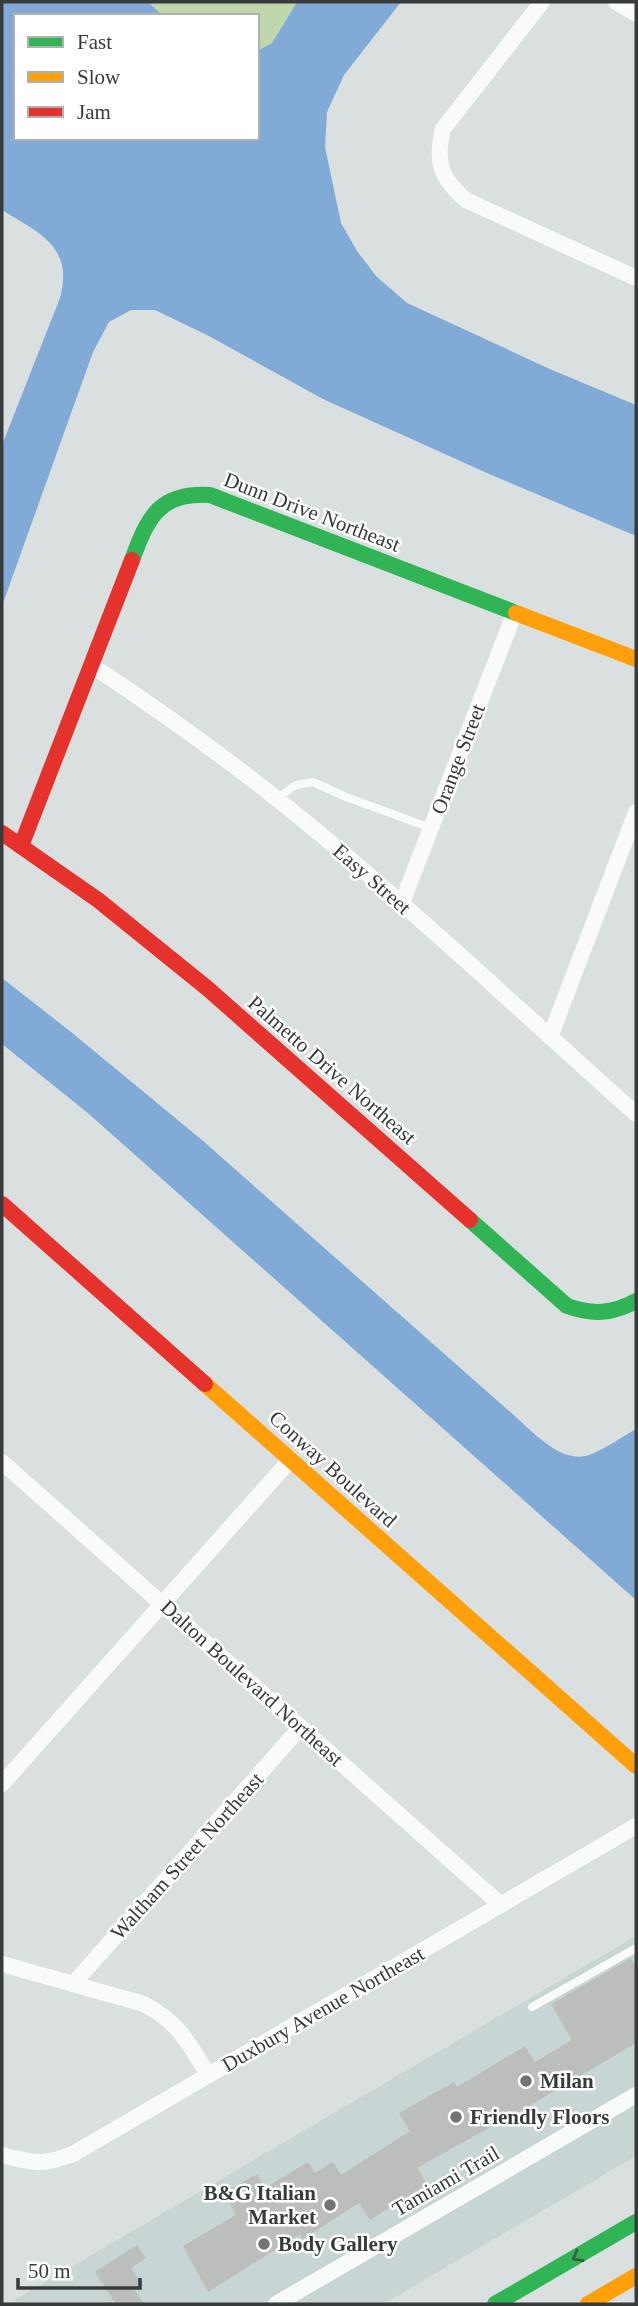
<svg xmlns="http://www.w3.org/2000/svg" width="638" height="2306" font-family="'Times New Roman',serif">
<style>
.built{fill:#c7d5d4}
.green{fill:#bed7ad}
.water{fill:#81aad7}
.building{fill:#bbbebd}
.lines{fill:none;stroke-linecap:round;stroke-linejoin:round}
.lane{stroke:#f9fafa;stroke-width:8}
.street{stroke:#f9fafa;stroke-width:16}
.fast{stroke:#30b455;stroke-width:16}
.slow{stroke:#ff9f0a;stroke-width:16}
.jam{stroke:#e5322d;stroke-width:16}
.oneway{stroke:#355f43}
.poi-dot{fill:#707474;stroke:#fff;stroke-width:2.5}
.labels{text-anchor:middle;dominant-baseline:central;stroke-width:5;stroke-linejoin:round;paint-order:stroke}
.street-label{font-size:21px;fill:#373b3b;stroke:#fff}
.poi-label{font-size:21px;font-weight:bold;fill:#373b3b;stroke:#fff;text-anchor:start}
</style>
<rect width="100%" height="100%" fill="#dadfdf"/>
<polygon class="built" points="636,1936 636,2156 383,2304 8,2304"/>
<polygon class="green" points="148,2 297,2 272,43 257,51 257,16 163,16"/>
<g class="water">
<path d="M 2,2 L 148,2 L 163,16 L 16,16 L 16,138 L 257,138 L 257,51 L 272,43 L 297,2 L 401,2 L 344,75 L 327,112 L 325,147 L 341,223 L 357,251 L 376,276 L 407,303 L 552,370 L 636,405 L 636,536 L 489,474 L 323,399 L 207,335 L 155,310 L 131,310 L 109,322 L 93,352 L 2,606 L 2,445 L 60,298 C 74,246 39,233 2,210 Z"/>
<path d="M 2,978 L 71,1032 L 202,1140 L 509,1411 C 531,1429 561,1467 592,1454 C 608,1447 622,1437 636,1429 L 636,1600 L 89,1114 L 2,1044 Z"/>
</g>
<g class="building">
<polygon points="631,1958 636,1968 636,2043 495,2126 494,2125 417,2168 427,2184 370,2220 359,2203 303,2239 300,2234 208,2292 183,2246 236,2215 224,2193 257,2174 265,2188 308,2162 315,2173 333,2162 341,2175 410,2131 399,2113 454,2082 457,2087 525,2046 535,2062 572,2040 551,2004"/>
<polygon points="137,2245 146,2258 131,2268 142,2284 134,2289 144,2304 116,2304 95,2272"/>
</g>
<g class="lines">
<g class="lane">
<polyline points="277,798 296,785 313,782 346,797 431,828"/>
<polyline points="532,2007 636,1948"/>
</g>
<g class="street">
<path d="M 542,2 L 443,129 C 435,162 440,178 466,200 L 636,278"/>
<polyline points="616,2 636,14"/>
<path d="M 91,665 C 153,706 214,749 272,795 C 398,895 516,1007 636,1114"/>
<polyline points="401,905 515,612"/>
<polyline points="550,1037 636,812"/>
<polyline points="2,1462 501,1905"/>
<polyline points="2,1784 291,1459"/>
<path d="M 2,1964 L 144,2004 C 178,2022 189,2043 208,2075"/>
<polyline points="73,1984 301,1727"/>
<path d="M 2,2155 C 33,2163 42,2166 73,2154 L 636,1826"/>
<polyline points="276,2304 636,2095"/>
</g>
<g class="fast">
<path d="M 132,560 C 148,517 159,492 210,495 L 516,613"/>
<path d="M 470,1220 L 567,1306 C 593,1315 612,1314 636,1301"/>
<polyline points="495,2304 636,2222"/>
</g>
<g class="slow">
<polyline points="516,613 636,659"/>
<polyline points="205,1384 636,1766"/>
<polyline points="588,2304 636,2276"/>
</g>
<g class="jam">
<polyline points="2,833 98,900 207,988 470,1220"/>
<polyline points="21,846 132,560"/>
<polyline points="2,1204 205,1384"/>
</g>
</g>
<defs><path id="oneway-chevron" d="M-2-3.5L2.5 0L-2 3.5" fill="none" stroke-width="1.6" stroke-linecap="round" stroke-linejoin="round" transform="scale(1.75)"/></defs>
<use class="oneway" href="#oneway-chevron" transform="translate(577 2257) rotate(150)"/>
<g class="poi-dot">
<circle cx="526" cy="2081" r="7"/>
<circle cx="456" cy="2117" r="7"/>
<circle cx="330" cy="2205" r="7"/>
<circle cx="264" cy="2244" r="7"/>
</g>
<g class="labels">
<g class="street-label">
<text transform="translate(312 512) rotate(21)">Dunn Drive Northeast</text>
<text transform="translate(458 759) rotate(-69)">Orange Street</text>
<text transform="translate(372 879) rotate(41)">Easy Street</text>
<text transform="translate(332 1070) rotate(41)">Palmetto Drive Northeast</text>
<text transform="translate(333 1469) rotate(42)">Conway Boulevard</text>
<text transform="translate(252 1683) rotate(42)">Dalton Boulevard Northeast</text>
<text transform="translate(187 1856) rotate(-48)">Waltham Street Northeast</text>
<text transform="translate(323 2009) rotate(-30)">Duxbury Avenue Northeast</text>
<text transform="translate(446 2181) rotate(-30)">Tamiami Trail</text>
</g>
<g class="poi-label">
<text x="540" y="2081">Milan</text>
<text x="470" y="2117">Friendly Floors</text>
<text x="316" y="2193" text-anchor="end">B&amp;G Italian<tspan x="316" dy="24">Market</tspan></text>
<text x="278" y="2244">Body Gallery</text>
</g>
</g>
<rect width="638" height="2306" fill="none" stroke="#373b3b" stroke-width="7"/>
<rect x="14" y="14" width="245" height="126" fill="#ffffff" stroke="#afb1b1" stroke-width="2"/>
<rect x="28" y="37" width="35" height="10" fill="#30b455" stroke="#afb1b1" stroke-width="2"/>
<text x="77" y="49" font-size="21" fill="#373b3b">Fast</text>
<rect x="28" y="72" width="35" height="10" fill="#ff9f0a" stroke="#afb1b1" stroke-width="2"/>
<text x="77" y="84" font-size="21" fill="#373b3b">Slow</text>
<rect x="28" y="107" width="35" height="10" fill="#e5322d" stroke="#afb1b1" stroke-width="2"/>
<text x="77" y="119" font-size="21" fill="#373b3b">Jam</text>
<path d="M18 2278v10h122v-10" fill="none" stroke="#373b3b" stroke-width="3.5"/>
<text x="28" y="2278" font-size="21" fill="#373b3b" stroke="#ffffff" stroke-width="5" paint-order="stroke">50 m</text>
</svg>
